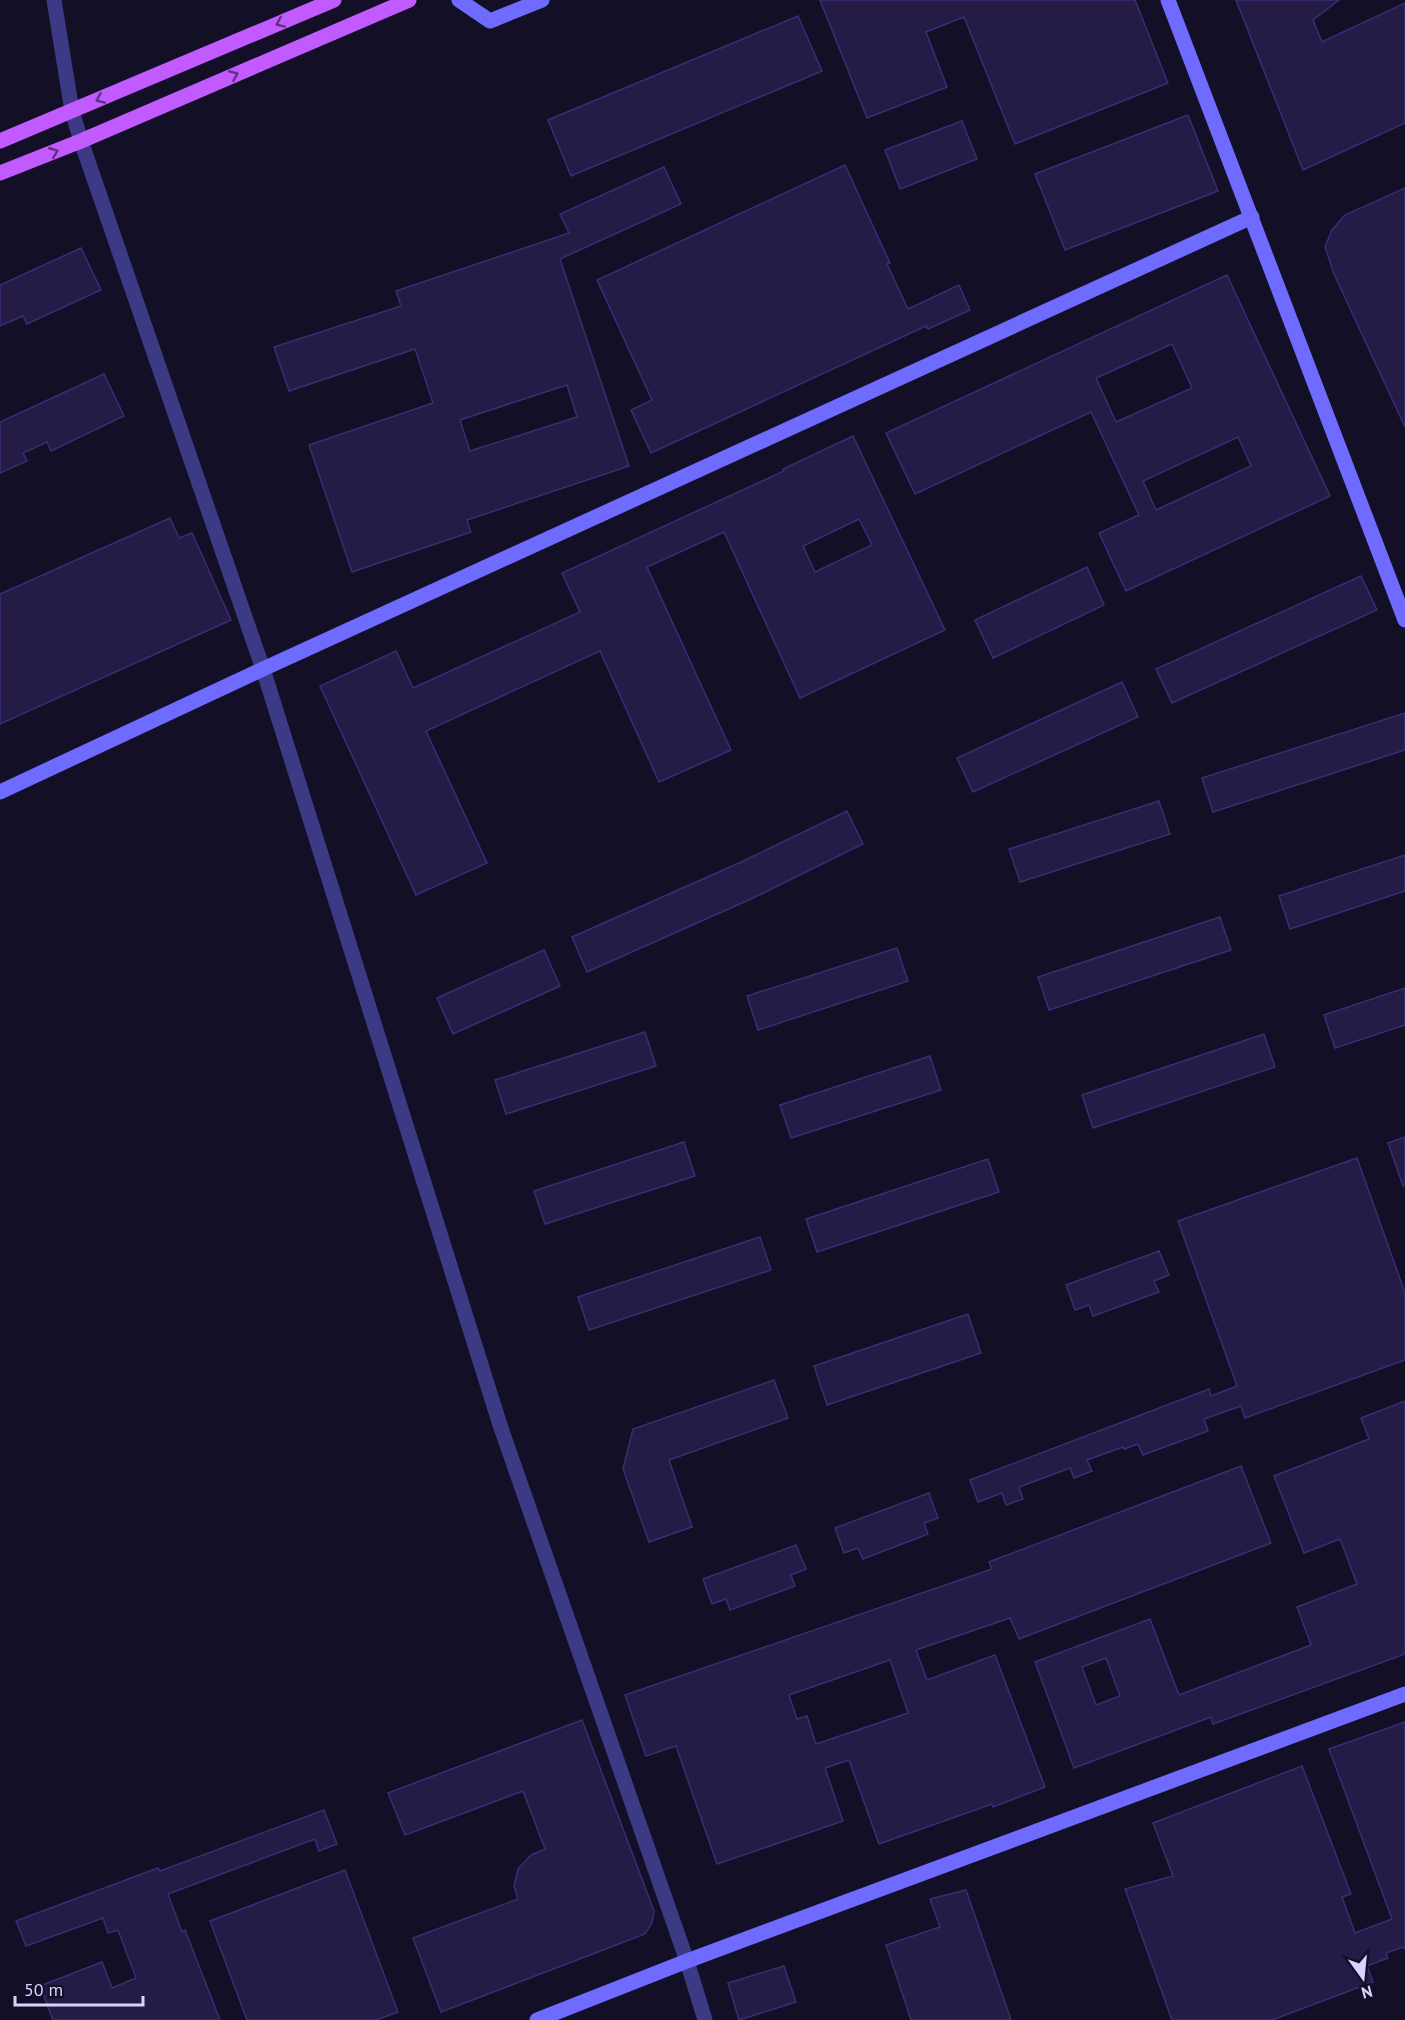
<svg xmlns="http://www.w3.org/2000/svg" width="1405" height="2020" font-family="'PT Sans',sans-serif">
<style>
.building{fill:#241b47;stroke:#3b2d73;stroke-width:1.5;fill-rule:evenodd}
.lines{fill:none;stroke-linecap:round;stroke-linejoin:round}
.street{stroke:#3d3a85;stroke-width:15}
.secondary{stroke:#6f6bff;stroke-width:15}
.primary{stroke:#c25bff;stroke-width:15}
.oneway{stroke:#623188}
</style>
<rect width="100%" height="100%" fill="#130f26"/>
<g class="building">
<polygon points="820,0 1135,0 1168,83 1015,144 964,17 926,32 947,87 867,118"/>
<polygon points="1236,0 1339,0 1313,20 1322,42 1405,3 1405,123 1303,170"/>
<polygon points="798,16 822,71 571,176 548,120"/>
<polygon points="1188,115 1218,191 1065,250 1035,174"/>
<polygon points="962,121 977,159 900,189 885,150"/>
<polygon points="845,165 890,263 887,264 908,309 959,285 970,310 928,329 926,326 651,453 631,410 652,400 597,280"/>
<path d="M 664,167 L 681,204 L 560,259 L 629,466 L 467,520 L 471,532 L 352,572 L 309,445 L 433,403 L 415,349 L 289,391 L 274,347 L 401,306 L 396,291 L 569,233 L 560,214 ZM 567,385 L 577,417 L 470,451 L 460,420 Z"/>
<polygon points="1405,188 1405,427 1334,274 1325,247 1332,230 1345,215"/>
<polygon points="81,248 101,290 27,324 23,316 0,326 0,285"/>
<path d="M 1227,275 L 1330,496 L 1126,591 L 1099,533 L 1139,515 L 1091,412 L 915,494 L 886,433 ZM 1172,344 L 1192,388 L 1116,422 L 1096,378 ZM 1238,437 L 1251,466 L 1156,510 L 1143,481 Z"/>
<polygon points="104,374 124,416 51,451 47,442 23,453 27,461 0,473 0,422"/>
<path d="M 853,436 L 945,630 L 800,698 L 724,532 L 647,567 L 731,750 L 659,782 L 600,651 L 426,731 L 487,863 L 416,895 L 320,686 L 396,651 L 413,688 L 580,612 L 562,573 L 784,471 L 783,469 ZM 859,519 L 872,545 L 815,572 L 803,546 Z"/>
<polygon points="170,518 179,538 192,533 231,620 0,724 0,594"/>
<polygon points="1087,567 1104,605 993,658 975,620"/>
<polygon points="1361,576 1377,610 1172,703 1156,669"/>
<polygon points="1122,682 1138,717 973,792 957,758"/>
<polygon points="1405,713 1405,750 1213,812 1202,778"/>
<polygon points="1159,801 1170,834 1020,882 1009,849"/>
<polygon points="847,811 863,844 751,899 587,972 572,937 739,863"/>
<polygon points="1405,855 1405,891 1290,929 1279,896"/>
<polygon points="1220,917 1231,950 1049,1010 1038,977"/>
<polygon points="897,948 908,981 758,1030 747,996"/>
<polygon points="544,950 560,986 453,1034 437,998"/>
<polygon points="1405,988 1405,1025 1335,1048 1324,1015"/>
<polygon points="645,1032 656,1066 506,1114 495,1080"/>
<polygon points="1264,1034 1275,1067 1093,1128 1082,1095"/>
<polygon points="930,1056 941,1090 791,1138 780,1105"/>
<polygon points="1405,1137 1405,1185 1403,1186 1388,1143"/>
<polygon points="684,1142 695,1176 545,1224 534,1191"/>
<polygon points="1357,1158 1405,1293 1405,1360 1245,1418 1241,1406 1204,1419 1208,1431 1143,1455 1138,1444 1124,1449 1123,1447 1087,1460 1092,1471 1074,1478 1070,1468 1019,1487 1023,1499 1006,1505 1002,1493 978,1502 970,1480 1209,1389 1211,1396 1237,1386 1178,1221"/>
<polygon points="988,1159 999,1192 817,1252 806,1219"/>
<polygon points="760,1237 771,1270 589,1330 578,1297"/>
<polygon points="1159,1251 1169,1275 1154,1281 1159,1292 1093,1316 1089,1305 1075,1310 1066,1285"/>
<polygon points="968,1314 981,1353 827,1405 814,1366"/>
<polygon points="774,1380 788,1418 669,1460 692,1527 649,1542 623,1469 633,1429"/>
<path d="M 1405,1401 L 1405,1654 L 1213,1724 L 1211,1717 L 1074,1768 L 1035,1662 L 1150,1619 L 1179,1695 L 1311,1645 L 1297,1607 L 1357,1584 L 1340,1539 L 1304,1553 L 1274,1476 L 1369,1439 L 1361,1418 ZM 1106,1658 L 1120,1696 L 1096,1705 L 1082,1667 Z"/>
<path d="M 1241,1466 L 1271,1543 L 1019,1639 L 1010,1618 L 916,1650 L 927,1680 L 995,1655 L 1045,1787 L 993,1807 L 992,1804 L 879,1844 L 849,1760 L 825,1768 L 843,1821 L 717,1864 L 676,1746 L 646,1756 L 625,1695 L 992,1569 L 989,1562 ZM 890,1660 L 908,1713 L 816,1744 L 807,1716 L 797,1719 L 789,1695 Z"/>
<polygon points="929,1493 938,1518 924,1523 928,1534 863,1559 858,1548 844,1553 835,1528"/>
<polygon points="796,1545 806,1569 791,1575 795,1586 730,1610 726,1599 712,1604 703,1579"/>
<polygon points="582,1720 654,1911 652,1923 645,1934 441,2012 413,1938 518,1899 514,1886 518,1869 531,1855 545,1849 523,1791 405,1835 388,1793"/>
<polygon points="1405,1722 1405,1949 1403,1947 1386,1953 1388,1958 1367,1966 1373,1982 1272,2020 1172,2020 1125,1889 1173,1876 1153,1823 1302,1766 1351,1894 1342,1897 1355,1933 1392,1919 1329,1749"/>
<polygon points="324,1810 337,1844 319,1851 315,1839 168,1894 182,1932 185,1930 220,2020 53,2020 40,1986 102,1962 112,1988 136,1978 118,1930 108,1933 103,1918 26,1946 16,1921 158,1868 160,1871"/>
<polygon points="345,1870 398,2012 376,2020 247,2020 210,1921"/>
<polygon points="966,1890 1011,2020 911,2020 886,1945 940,1927 930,1899"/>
<polygon points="784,1966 796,2002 739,2020 728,1983"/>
</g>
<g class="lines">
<polyline class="street" points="54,0 72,111 81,141 263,669 500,1425 687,1961 705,2020"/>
<g class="secondary">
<polyline points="459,0 490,21 542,0"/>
<polyline points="1168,0 1405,620"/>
<polyline points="0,792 263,669 1252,217"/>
<polyline points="537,2020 687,1961 1405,1694"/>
</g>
<g class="primary">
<polyline points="0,141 334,0"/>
<polyline points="0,173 81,141 409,0"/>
</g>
</g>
<defs><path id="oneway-chevron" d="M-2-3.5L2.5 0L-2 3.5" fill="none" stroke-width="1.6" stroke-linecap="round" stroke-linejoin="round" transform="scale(1.5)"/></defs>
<g class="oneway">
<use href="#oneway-chevron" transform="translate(280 23) rotate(157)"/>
<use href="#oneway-chevron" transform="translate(234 75) rotate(-23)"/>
<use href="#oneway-chevron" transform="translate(100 99) rotate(157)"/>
<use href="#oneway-chevron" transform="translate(54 152) rotate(-22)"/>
</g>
<g transform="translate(1363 1978) rotate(165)" stroke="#130f26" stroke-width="4.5" paint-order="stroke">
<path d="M0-4.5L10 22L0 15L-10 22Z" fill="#d9d4ff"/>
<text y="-9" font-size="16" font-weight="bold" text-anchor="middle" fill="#d9d4ff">N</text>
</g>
<path d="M15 1996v9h128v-9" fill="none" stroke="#d9d4ff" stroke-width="3"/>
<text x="24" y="1996" font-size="18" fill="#d9d4ff" stroke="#130f26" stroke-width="4.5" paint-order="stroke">50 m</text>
</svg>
